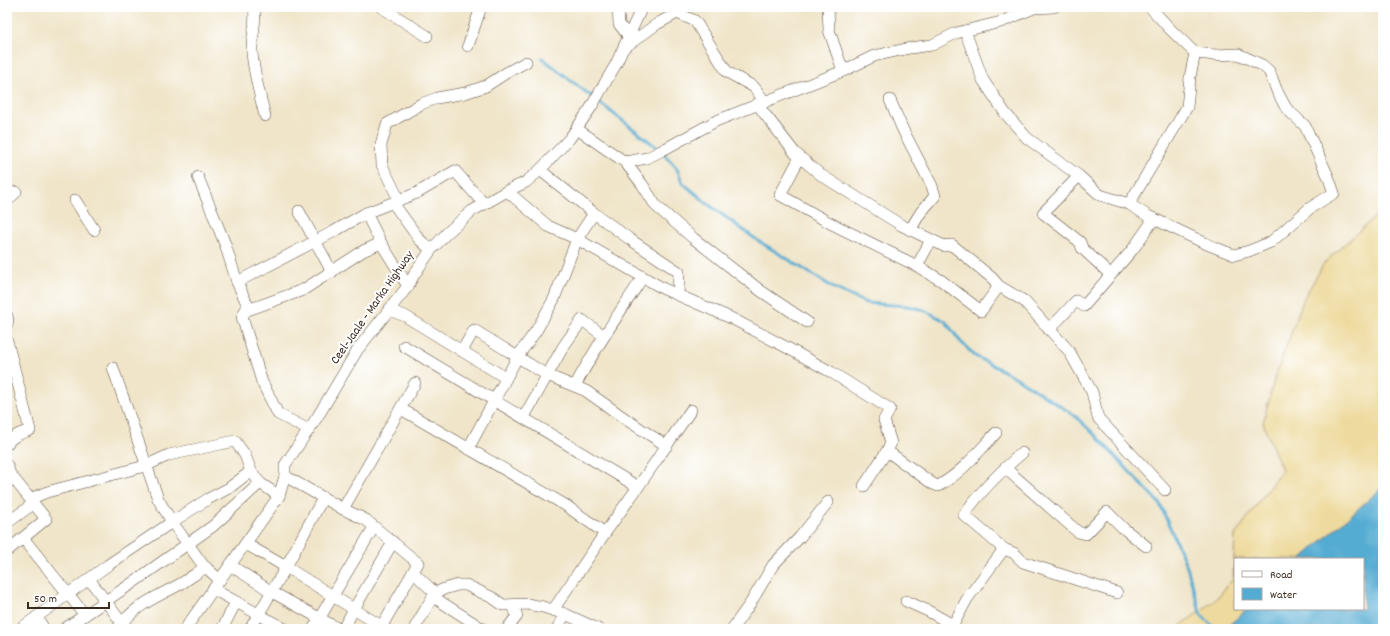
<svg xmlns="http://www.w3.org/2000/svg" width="1390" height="636" font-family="Dekko,sans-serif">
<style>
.sand{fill:#eeda9e;stroke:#94825e}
.water{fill:#55acd2;stroke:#486b78}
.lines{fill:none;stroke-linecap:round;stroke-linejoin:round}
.stream{stroke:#55acd2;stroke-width:3}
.minor-casing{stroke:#564638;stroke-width:12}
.minor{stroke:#fff;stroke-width:11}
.labels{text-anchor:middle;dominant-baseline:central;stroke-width:4;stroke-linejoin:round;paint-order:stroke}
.street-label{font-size:13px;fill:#3b2a1e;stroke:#fff}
</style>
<rect width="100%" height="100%" fill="#fff"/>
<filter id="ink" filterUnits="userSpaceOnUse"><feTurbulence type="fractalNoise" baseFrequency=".025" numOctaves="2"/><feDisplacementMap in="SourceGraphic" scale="8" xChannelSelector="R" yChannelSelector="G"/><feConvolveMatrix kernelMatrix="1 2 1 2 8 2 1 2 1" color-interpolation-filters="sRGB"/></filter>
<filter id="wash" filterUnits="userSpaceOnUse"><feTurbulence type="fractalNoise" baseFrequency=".012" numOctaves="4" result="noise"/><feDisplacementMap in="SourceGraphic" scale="16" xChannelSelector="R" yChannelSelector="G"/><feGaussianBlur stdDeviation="0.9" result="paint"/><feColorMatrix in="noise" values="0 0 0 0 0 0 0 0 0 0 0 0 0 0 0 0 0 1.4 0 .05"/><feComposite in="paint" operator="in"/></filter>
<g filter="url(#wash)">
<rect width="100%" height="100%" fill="#f0e5c9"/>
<polygon class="sand" points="1383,207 1383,487 1301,559 1235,559 1235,609 1247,609 1225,629 1176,629 1215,600 1233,579 1235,535 1282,470 1263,423 1274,380 1304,298 1325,262 1378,214"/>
<polygon class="water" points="1383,487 1383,629 1225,629 1247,609 1363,609 1363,559 1301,559"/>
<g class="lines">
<g class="stream">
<polyline points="542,58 659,149"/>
<polyline points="663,153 676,167 683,183 709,205 757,240 834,288 866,303 907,306 924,310 945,321 960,341 975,356 1015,377 1074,415 1096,436 1160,504 1187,567 1201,615 1216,629"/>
</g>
</g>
</g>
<g filter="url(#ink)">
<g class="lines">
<defs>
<g id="minor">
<path d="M 254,7 C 257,22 251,38 252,53 C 254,74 260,96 265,116"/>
<polyline points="381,7 427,36"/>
<polyline points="618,7 619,24 629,37"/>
<polyline points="828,7 829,30 843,71"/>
<polyline points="965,31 983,80 1005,113 1027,138 1079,176 1100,195 1129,204 1148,216 1209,245 1234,255 1249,251 1271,242 1310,208 1334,193 1328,176 1305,126 1286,108 1277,91 1269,71 1262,65 1238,54 1216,55 1195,53 1170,29 1150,7"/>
<polyline points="468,46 481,7"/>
<polyline points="625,47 657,24 677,13 695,21 727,72 754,87 765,102"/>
<polyline points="890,100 903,130 932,186 935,196 921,212 910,230"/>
<polyline points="757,104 795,153 821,175 901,225 944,246 952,245 992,278 999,286 1024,301 1069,351 1092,392 1098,418 1165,490"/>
<polyline points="577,129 625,162 642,184 656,206 693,238 761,291 807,322"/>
<polyline points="800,157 780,195 830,223 917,266 942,281 981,311 999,286"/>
<polyline points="625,162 647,158 661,151 716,121 843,71 874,56 910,48 932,45 956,33 1001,22 1034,8 1054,7"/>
<polyline points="540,170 594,213 631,240 679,272 678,295"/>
<polyline points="1079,176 1043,213 1080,242 1082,248 1111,275"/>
<polyline points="198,177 225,244 237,282 248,306 242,317 262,382 278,414 309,430"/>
<polyline points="507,191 548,226 577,239 664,289 731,318 784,346 831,372 890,409 884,420 891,443 887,451 864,486"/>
<polyline points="75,200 94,230"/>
<polyline points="399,200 382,165 381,145 387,124 421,104 437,98 465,93 486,86 506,73 526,62"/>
<polyline points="7,201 16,192"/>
<polyline points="393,203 419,239 431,250"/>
<polyline points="1129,204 1187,107 1190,77 1195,53"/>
<polyline points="299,211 332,272"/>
<polyline points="366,213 381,243 408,286"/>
<polyline points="917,266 931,240"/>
<polyline points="237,282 333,232 366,213 417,193 455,171 484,204"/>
<polyline points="389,310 405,316 506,378"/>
<polyline points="245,311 303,290 363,251 381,243"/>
<polyline points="7,316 8,320 7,325"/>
<polyline points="1049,330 1076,301 1084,306 1133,249 1154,219"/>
<path d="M 7,341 L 30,430 C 20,434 13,435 7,444"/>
<polyline points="404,346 638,487"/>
<polyline points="462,351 474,330 547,375 586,391 627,420 667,446"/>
<polyline points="113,368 158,499 172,522 203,565 220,580"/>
<path d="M 575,386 C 595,348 619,313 643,277"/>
<polyline points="401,409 565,505 605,533"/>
<polyline points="524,417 563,347 582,320 604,336"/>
<polyline points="468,449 518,356 536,331 554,299 577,239 594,213"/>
<path d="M 887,451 L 933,484 L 938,486 C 962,473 978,452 996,433"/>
<path d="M 1022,453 C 1000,472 980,491 964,515 L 1004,549 L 1014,553 L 1023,562 L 1117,593"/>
<polyline points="7,465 10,474 46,519 7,551"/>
<polyline points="1005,468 1078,532 1086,534 1107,512 1123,528 1146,546"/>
<polyline points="285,476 343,509 366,520 418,563 413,572 435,593 438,600 483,629"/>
<polyline points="30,499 47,492 145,466 169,455 235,441 245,455 251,471 260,483 279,496"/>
<polyline points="343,509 415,383"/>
<polyline points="7,523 33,504"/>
<polyline points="23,538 85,615"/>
<polyline points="246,544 286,567 386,629"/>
<polyline points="230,565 272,592 339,629"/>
<polyline points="89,579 122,623"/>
<polyline points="213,589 285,629"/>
<polyline points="906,601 928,611 953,625"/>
<polyline points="553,610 605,533 638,487 691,410"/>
<polyline points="37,617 44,629"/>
<polyline points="20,629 108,565 172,522 208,499 229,488 251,471"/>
<polyline points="64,629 128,586 213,526 260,483"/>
<path d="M 117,629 C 137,603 156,598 182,583 C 190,578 198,572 206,567"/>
<polyline points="185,629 279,496 285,476 285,465 318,416 358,349 408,286 415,273 431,250 448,232 472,211 507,191 526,182 540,170 570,138 590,109 616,64 642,7"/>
<polyline points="222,629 236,602"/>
<polyline points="250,629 286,567 323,498"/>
<polyline points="313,629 374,527"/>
<polyline points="343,629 354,609 393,542"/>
<polyline points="380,629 413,572"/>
<polyline points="414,629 435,593 444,589 458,585 466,585 493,598 503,605 527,604 543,607 565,614 598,629"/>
<polyline points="507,629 517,616 513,605"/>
<polyline points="557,629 565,614"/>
<polyline points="732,629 750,604 773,565 800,537 828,502"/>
<polyline points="951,629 967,599 1004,549"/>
</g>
</defs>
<use href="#minor" class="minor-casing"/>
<use href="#minor" class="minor"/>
</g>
</g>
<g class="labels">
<g class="street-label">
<text transform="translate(373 308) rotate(-55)">Ceel-Jaale - Marka Highway</text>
</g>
</g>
<rect width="1390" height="636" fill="none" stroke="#fff" stroke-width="24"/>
<rect x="1234" y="558" width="130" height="52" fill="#ffffff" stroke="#b1aaa5"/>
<rect x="1242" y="571" width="20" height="6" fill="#ffffff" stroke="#b1aaa5"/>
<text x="1270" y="578" font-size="12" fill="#3b2a1e">Road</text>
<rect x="1242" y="588" width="20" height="12" fill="#55acd2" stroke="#b1aaa5"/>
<text x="1270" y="598" font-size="12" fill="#3b2a1e">Water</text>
<path d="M28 602v6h81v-6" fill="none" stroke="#3b2a1e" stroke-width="2"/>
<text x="34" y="602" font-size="12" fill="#3b2a1e" stroke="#ffffff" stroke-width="3" paint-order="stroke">50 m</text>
</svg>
